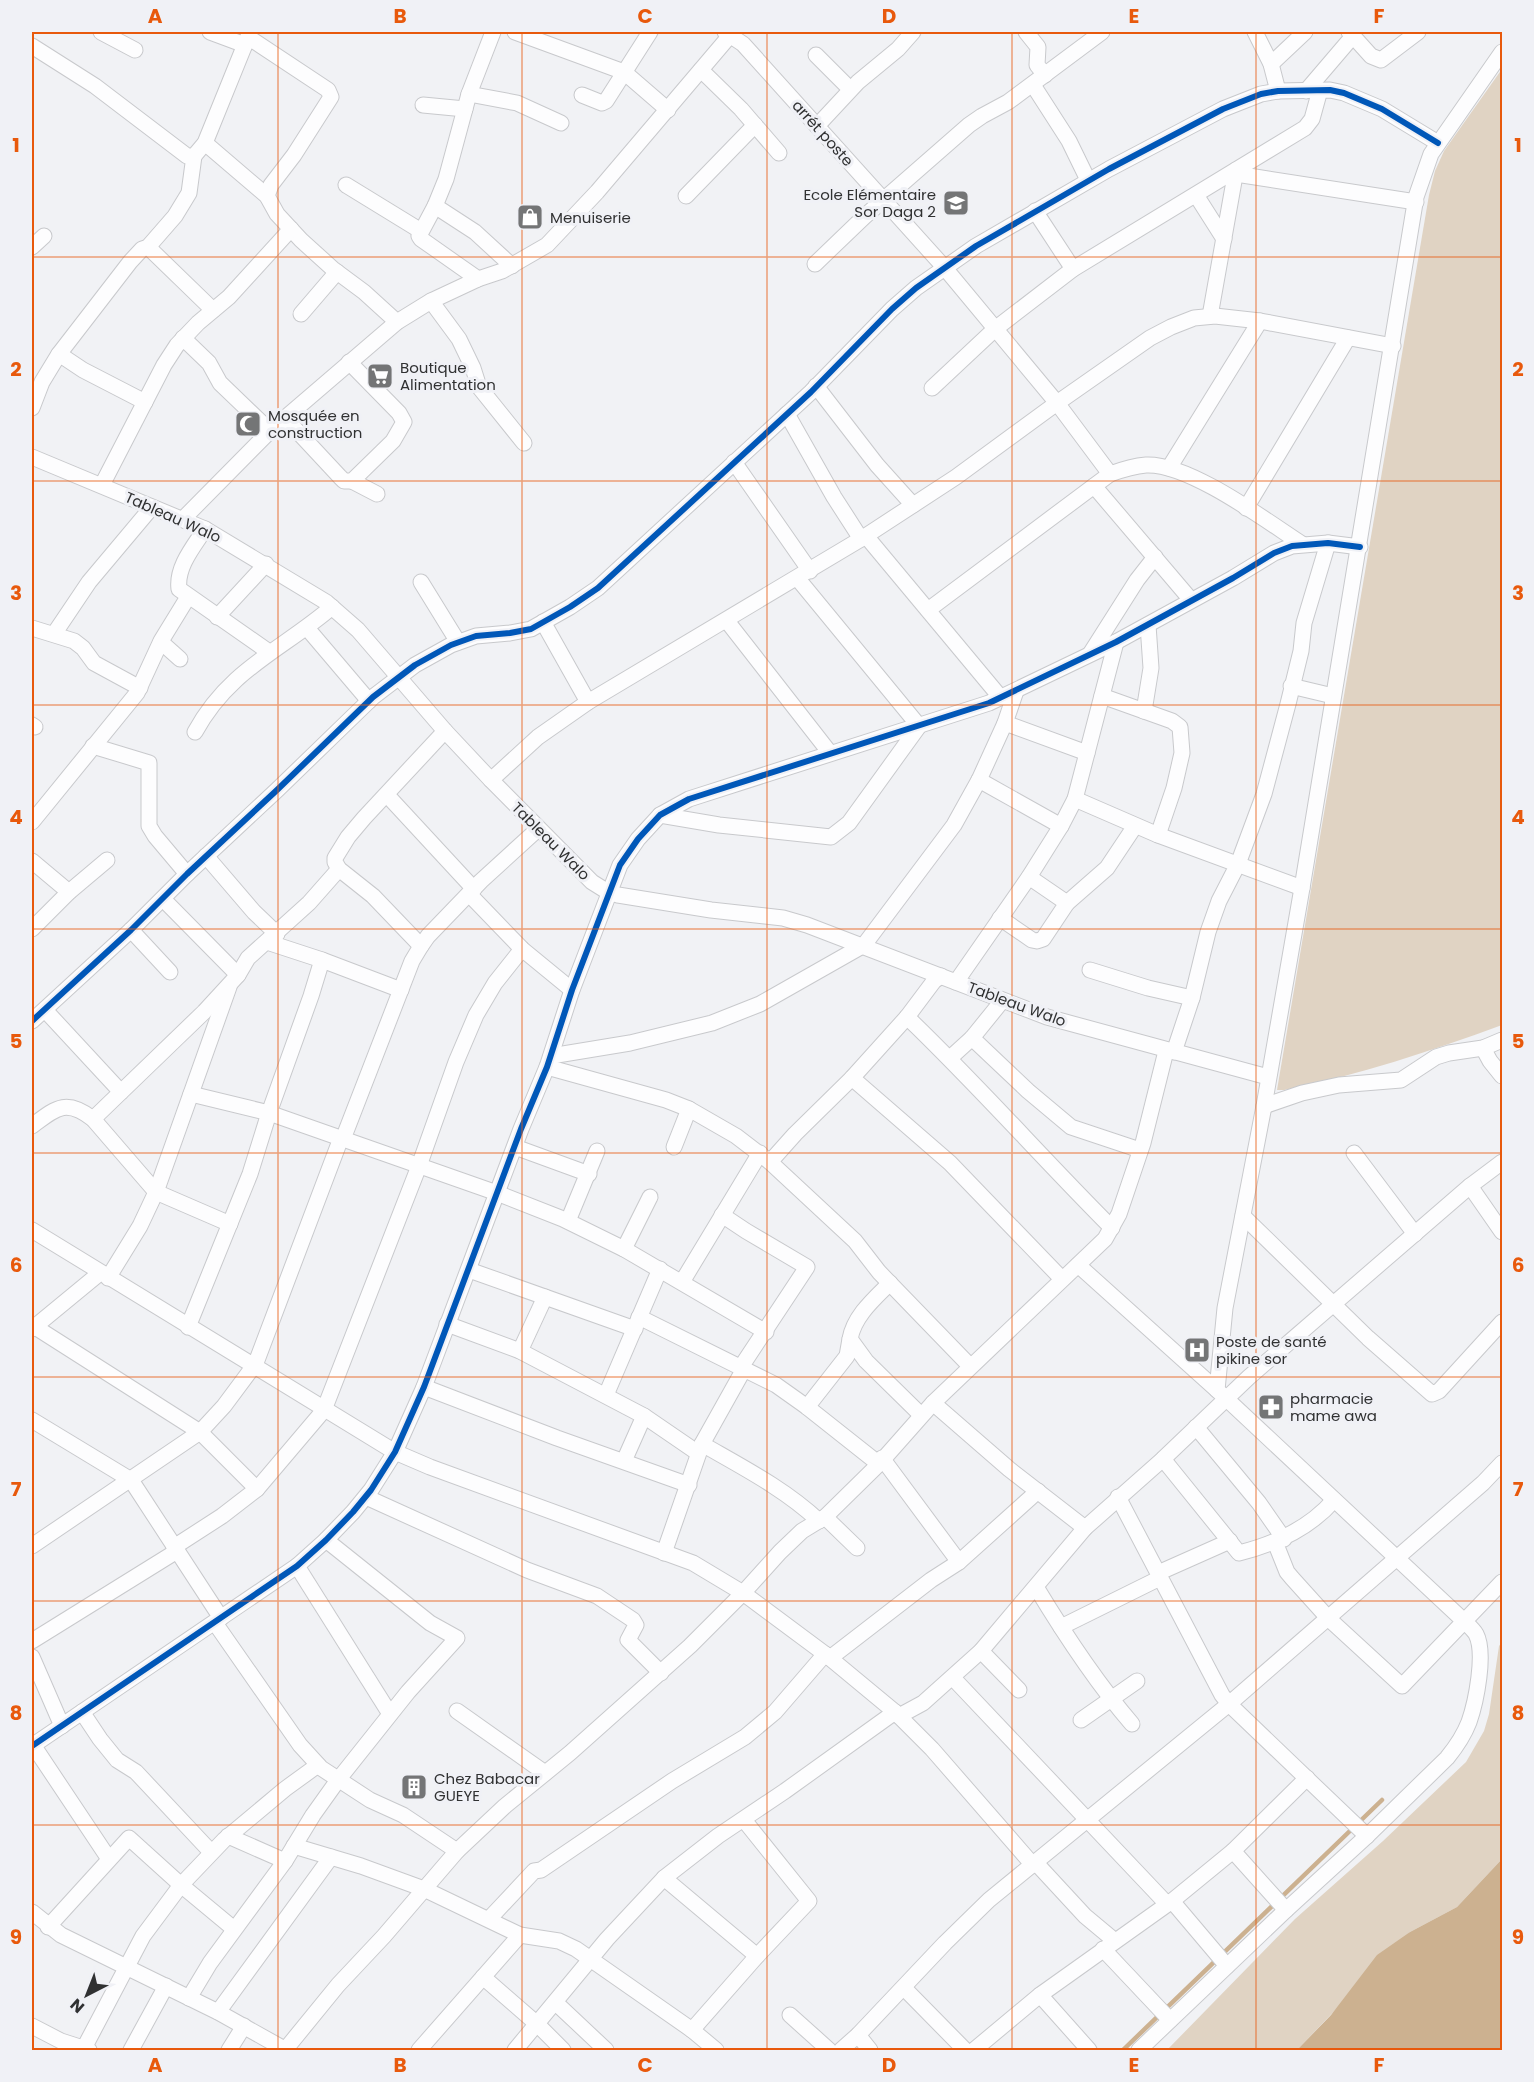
<svg xmlns="http://www.w3.org/2000/svg" width="1534" height="2082" font-family="Poppins,sans-serif">
<style>
.green{fill:#e0d3c3}
.water{fill:#ccb190}
.lines{fill:none;stroke-linecap:round;stroke-linejoin:round}
.stream{stroke:#ccb190;stroke-width:4.5}
.street-casing{stroke:#c8c9cc;stroke-width:17}
.street{stroke:#fdfdfe;stroke-width:15}
.cycleway-casing{stroke:#f0f1f6;stroke-width:10}
.cycleway{stroke:#0057b8;stroke-width:6}
.grid{fill:none;stroke:#e8590c;stroke-width:1.5;stroke-opacity:0.55}
.labels{text-anchor:middle;dominant-baseline:central;stroke-width:6;stroke-linejoin:round;paint-order:stroke}
.street-label{font-size:15px;fill:#303132;stroke:#f0f1f6}
.poi-label{font-size:15px;fill:#303132;stroke:#f0f1f6;text-anchor:start}
.neatline{fill:none;stroke:#e8590c;stroke-width:2}
.grid-label{font-size:20px;text-anchor:middle;font-weight:bold;fill:#e8590c}
</style>
<rect width="100%" height="100%" fill="#f1f2f5"/>
<g class="green">
<path d="M 1502,69 L 1502,1025 C 1431,1051 1359,1075 1284,1090 L 1277,1090 L 1429,195 L 1435,171 L 1444,151 Z"/>
<polygon points="1502,1642 1502,1859 1457,1907 1410,1932 1297,2050 1167,2050 1295,1919 1383,1841 1466,1762 1484,1731 1489,1714 1499,1646"/>
</g>
<polygon class="water" points="1502,1859 1502,2050 1297,2050 1331,2015 1377,1955 1410,1932 1457,1907"/>
<g class="lines">
<polyline class="stream" points="1123,2050 1382,1800"/>
<defs>
<g id="street">
<polyline points="101,32 135,50"/>
<polyline points="210,32 245,45"/>
<polyline points="515,32 624,72 668,110"/>
<polyline points="725,32 743,44 944,267 1057,403 1110,474"/>
<polyline points="1026,32 1038,47 1037,65 1045,75"/>
<polyline points="1255,32 1271,64 1278,91"/>
<polyline points="1353,36 1371,56 1381,60 1418,32"/>
<polyline points="248,37 328,90 331,97 294,155 271,185 267,196"/>
<polyline points="32,46 95,86 187,156 194,156 205,143 250,32"/>
<polyline points="816,55 850,89"/>
<polyline points="1271,64 1305,32"/>
<polyline points="701,70 741,109 779,153"/>
<polyline points="1033,85 1069,141 1088,180"/>
<polyline points="1306,91 1353,36 1349,32"/>
<polyline points="469,94 517,103 561,123"/>
<polyline points="582,95 602,103 606,101 650,32"/>
<polyline points="423,105 465,109"/>
<polyline points="817,126 858,82 898,49 913,32"/>
<polyline points="205,143 267,196 277,214 301,240 333,269 364,292 397,322"/>
<polyline points="1236,174 1416,202"/>
<polyline points="346,185 421,231"/>
<polyline points="1196,195 1224,239"/>
<polyline points="686,196 755,125"/>
<polyline points="435,206 475,232 512,266"/>
<polyline points="1035,211 1073,269"/>
<polyline points="32,247 44,236"/>
<polyline points="148,247 213,310"/>
<polyline points="815,264 865,216 969,125 982,116 1008,102 1102,32"/>
<polyline points="478,279 421,239 419,236 435,206 446,179 469,94 493,32"/>
<polyline points="431,301 459,339 473,368 479,387 524,443"/>
<polyline points="301,314 337,272"/>
<polyline points="1210,316 1236,170"/>
<polyline points="183,338 209,363 220,383 270,431"/>
<polyline points="59,354 130,262 142,249 148,247 175,216 189,193 194,156"/>
<polyline points="816,386 877,465 913,505"/>
<polyline points="932,388 995,329 1073,269 1305,128 1312,119 1320,90"/>
<polyline points="32,408 42,382 59,354 83,370 145,402"/>
<polyline points="787,414 834,497 861,539"/>
<polyline points="285,418 340,477 344,481 352,481 393,441 404,422 399,413 349,362"/>
<polyline points="32,457 205,529 326,602 358,630 445,731 491,780 592,882 608,892 618,895 711,910 783,918 807,925 1047,1017 1268,1077"/>
<polyline points="734,462 810,571"/>
<polyline points="1169,468 1260,321"/>
<polyline points="352,481 377,494"/>
<polyline points="102,485 164,365 177,345 198,323 229,297 291,229"/>
<polyline points="1094,486 1191,600"/>
<polyline points="1246,508 1348,338"/>
<polyline points="183,519 270,431 397,322 431,301 478,279 502,271 547,245 597,192 733,32"/>
<path d="M 205,529 C 194,546 176,567 179,589 L 269,652"/>
<polyline points="866,536 1001,698"/>
<polyline points="421,582 458,642"/>
<path d="M 928,610 L 1110,474 C 1121,470 1134,466 1146,465 C 1189,463 1265,520 1302,544"/>
<polyline points="217,617 266,564"/>
<polyline points="727,621 830,753"/>
<polyline points="543,622 588,702"/>
<polyline points="32,628 74,641 83,648 94,663 140,688"/>
<polyline points="307,628 369,701"/>
<polyline points="54,634 89,582 152,507"/>
<polyline points="161,642 180,659"/>
<polyline points="1090,654 1137,580 1155,557"/>
<polyline points="1291,686 1333,696"/>
<polyline points="1102,696 1172,721 1180,727 1182,753 1174,788 1158,835"/>
<polyline points="1144,711 1151,668 1148,625"/>
<polyline points="1005,723 1087,753"/>
<polyline points="32,725 35,727"/>
<path d="M 195,732 C 229,669 282,650 332,607"/>
<polyline points="93,746 149,763 149,826 155,836 187,874"/>
<polyline points="491,780 538,737 588,702 861,539 956,477 1057,403 1150,338 1171,327 1194,318 1215,316 1260,321 1393,346"/>
<polyline points="979,780 1061,826"/>
<polyline points="387,795 474,889"/>
<polyline points="1075,799 1158,835 1302,888"/>
<polyline points="660,815 719,825 831,837 849,823 919,726 798,579"/>
<polyline points="32,822 137,693 161,641 188,597"/>
<polyline points="206,856 254,912 277,934"/>
<polyline points="32,861 69,892"/>
<polyline points="469,894 522,949 572,990"/>
<polyline points="1067,903 1107,868 1135,826"/>
<polyline points="1000,918 1032,940 1037,941 1043,939 1067,903 1029,877"/>
<polyline points="32,929 69,892 107,860"/>
<polyline points="131,930 170,972"/>
<polyline points="421,946 428,936 481,881 538,829"/>
<polyline points="322,960 401,990"/>
<polyline points="1090,970 1148,988 1192,998"/>
<polyline points="238,975 248,958 309,903 339,869"/>
<polyline points="956,982 1029,877 1061,826 1075,799 1116,642"/>
<polyline points="45,1010 121,1092"/>
<path d="M 907,1017 C 978,1085 1043,1159 1112,1228"/>
<polyline points="32,1021 131,930 187,874 277,790 373,697 415,665 451,645 476,636 510,633 531,629 570,607 598,588 811,392 892,309 916,288 976,246 1109,169 1223,109 1261,94 1278,91 1330,90 1344,93 1382,109 1438,143"/>
<polyline points="972,1038 1028,1091 1071,1127 1140,1150"/>
<polyline points="1483,1048 1490,1061 1502,1076"/>
<polyline points="1174,1052 1192,998 1208,932 1219,901 1238,864 1264,794 1288,704 1301,651 1304,623 1328,543"/>
<polyline points="551,1056 630,1043 712,1023 760,1004 864,945 954,825 979,780 1005,723 1016,691"/>
<polyline points="950,1058 972,1038 1002,1001"/>
<polyline points="547,1067 666,1100 689,1109 736,1136 770,1162 855,1241 879,1272 970,1366"/>
<polyline points="852,1078 950,1163 1062,1279"/>
<polyline points="191,1094 269,1113 497,1193 563,1219 624,1249 766,1332"/>
<polyline points="1264,1106 1302,1093 1339,1085 1401,1080 1436,1057 1449,1053 1483,1048 1502,1040"/>
<polyline points="93,1119 204,1012 238,975 163,899"/>
<path d="M 32,1126 C 56,1108 66,1098 93,1119 L 156,1192 L 230,1224"/>
<polyline points="343,1139 412,961 421,946 373,896 339,869 335,862 335,858 348,837 364,818 445,731"/>
<polyline points="515,1147 589,1174"/>
<polyline points="674,1147 689,1109"/>
<polyline points="1354,1153 1415,1234"/>
<polyline points="770,1162 795,1134 852,1078 907,1017 934,981 941,976"/>
<polyline points="1470,1186 1502,1232"/>
<polyline points="722,1215 746,1231 807,1267 741,1367"/>
<polyline points="1243,1216 1368,1338 1432,1394 1439,1391 1502,1322"/>
<polyline points="568,1221 597,1151"/>
<polyline points="32,1230 395,1452 430,1467 693,1563 743,1593 825,1654 895,1712 932,1749 1033,1865"/>
<polyline points="624,1249 650,1197"/>
<path d="M 1078,1265 L 1217,1390 L 1464,1621 C 1468,1625 1473,1629 1476,1634 C 1486,1653 1476,1702 1469,1722 C 1464,1735 1456,1747 1447,1758 L 1367,1836 L 1286,1910 L 1139,2050"/>
<polyline points="469,1270 635,1329"/>
<polyline points="108,1278 140,1226 156,1192 229,987"/>
<polyline points="682,1282 760,1153"/>
<polyline points="639,1317 776,1385 807,1407 879,1464"/>
<polyline points="447,1324 520,1351 644,1416 624,1461"/>
<polyline points="32,1325 200,1432 257,1489"/>
<polyline points="188,1327 250,1174 269,1113 311,996 322,960 267,942"/>
<polyline points="32,1329 100,1273"/>
<path d="M 850,1339 C 854,1316 874,1299 890,1283"/>
<polyline points="520,1351 545,1297"/>
<polyline points="254,1368 341,1138"/>
<polyline points="424,1387 557,1438 689,1485"/>
<polyline points="1217,1390 1225,1308 1264,1106 1302,888 1416,197 1431,154 1502,52"/>
<polyline points="606,1395 660,1269"/>
<polyline points="933,1403 1009,1469 1085,1528"/>
<polyline points="807,1407 847,1356 850,1339 866,1361 921,1415"/>
<polyline points="644,1416 698,1453"/>
<polyline points="32,1420 131,1480 221,1618"/>
<polyline points="1196,1427 1259,1503 1284,1539"/>
<path d="M 702,1444 C 742,1467 785,1489 819,1521"/>
<polyline points="882,1458 959,1562"/>
<path d="M 1163,1459 L 1239,1553 C 1275,1544 1309,1529 1334,1500"/>
<polyline points="366,1497 527,1570 597,1596 633,1620 636,1625 628,1640 661,1673"/>
<polyline points="1118,1497 1222,1695 1229,1704 1367,1836"/>
<polyline points="825,1517 857,1548"/>
<polyline points="1275,1542 1287,1572 1292,1578 1329,1619 1402,1686 1502,1582"/>
<polyline points="32,1546 200,1432 224,1406 253,1367"/>
<polyline points="174,1547 222,1516 257,1489 324,1410 419,1166 456,1062 476,1015 495,983 522,949"/>
<polyline points="664,1553 702,1444 744,1369"/>
<polyline points="297,1566 390,1714"/>
<polyline points="1158,1573 1230,1541"/>
<path d="M 1036,1587 C 1065,1635 1095,1681 1132,1724"/>
<polyline points="215,1623 300,1745 321,1768 370,1800 403,1815 457,1851"/>
<polyline points="1061,1627 1160,1578"/>
<polyline points="32,1641 177,1551"/>
<polyline points="981,1651 1019,1690"/>
<polyline points="32,1657 62,1726"/>
<polyline points="830,1658 931,1580 959,1562 1038,1491"/>
<polyline points="953,1678 1167,1904"/>
<polyline points="457,1711 545,1773"/>
<polyline points="82,1712 100,1739 117,1760 136,1772 211,1852"/>
<polyline points="899,1716 923,1703 981,1651 1085,1528 1163,1459 1249,1377 1470,1186 1502,1162"/>
<polyline points="1081,1720 1137,1681"/>
<polyline points="33,1745 109,1859"/>
<polyline points="32,1746 297,1566 326,1540 353,1512 371,1490 395,1452 424,1387 521,1129 547,1067 572,990 620,865 638,839 660,815 689,799 989,703 1116,642 1233,578 1274,553 1292,546 1328,543 1360,547"/>
<polyline points="228,1836 285,1861"/>
<polyline points="294,1846 361,1866 424,1889 520,1935 559,1941 576,1949 692,2030 716,2050"/>
<polyline points="1233,1851 1286,1910"/>
<polyline points="1036,1863 1085,1916 1115,1941"/>
<polyline points="664,1878 757,1956"/>
<polyline points="1172,1901 1227,1966"/>
<polyline points="32,1912 61,1935 218,2012 286,2050"/>
<polyline points="489,1919 534,1871 541,1870 672,1781 745,1737 775,1712 825,1654"/>
<polyline points="48,1927 129,1838 181,1885 234,1929"/>
<polyline points="1103,1949 1170,2020"/>
<polyline points="483,1977 537,2024 563,2050"/>
<polyline points="904,1988 965,2050"/>
<polyline points="1040,1995 1089,2050"/>
<polyline points="189,1998 210,1963 285,1861 313,1815 338,1780 408,1692 457,1638 430,1623 326,1540"/>
<polyline points="556,2003 606,2050"/>
<polyline points="218,2012 331,1857"/>
<polyline points="790,2015 829,2050"/>
<polyline points="32,2026 61,2041 89,2050"/>
<polyline points="692,2030 757,1956 809,1901 744,1820"/>
<polyline points="858,2035 870,2050"/>
<polyline points="83,2050 143,1936 181,1885 224,1840 285,1789 318,1765"/>
<polyline points="131,2050 166,1986"/>
<polyline points="229,2050 244,2026"/>
<polyline points="285,2050 338,1985 384,1936 457,1851 505,1806 570,1753 690,1646 743,1593 780,1552 802,1531 825,1517 879,1464 933,1403 1105,1239 1119,1214 1143,1143 1166,1051"/>
<polyline points="419,2050 520,1935"/>
<polyline points="515,2050 607,1939 664,1878 718,1836 785,1791 895,1712"/>
<polyline points="841,2050 858,2035 945,1943 989,1900 1229,1704 1483,1483 1502,1463"/>
<polyline points="974,2050 1040,1995 1172,1901 1233,1851 1307,1778"/>
</g>
</defs>
<use href="#street" class="street-casing"/>
<use href="#street" class="street"/>
<defs>
<g id="cycleway">
<polyline points="32,1021 131,930 187,874 277,790 373,697 415,665 451,645 476,636 510,633 531,629 570,607 598,588 811,392 892,309 916,288 976,246 1109,169 1223,109 1261,94 1278,91 1330,90 1344,93 1382,109 1438,143"/>
<polyline points="32,1746 297,1566 326,1540 353,1512 371,1490 395,1452 424,1387 521,1129 547,1067 572,990 620,865 638,839 660,815 689,799 989,703 1116,642 1233,578 1274,553 1292,546 1328,543 1360,547"/>
</g>
</defs>
<use href="#cycleway" class="cycleway-casing"/>
<use href="#cycleway" class="cycleway"/>
</g>
<path class="grid" d="M 278,32 L 278,2050M 522,32 L 522,2050M 767,32 L 767,2050M 1012,32 L 1012,2050M 1256,32 L 1256,2050M 32,257 L 1502,257M 32,481 L 1502,481M 32,705 L 1502,705M 32,929 L 1502,929M 32,1153 L 1502,1153M 32,1377 L 1502,1377M 32,1601 L 1502,1601M 32,1825 L 1502,1825"/>
<defs>
<symbol id="school-square" viewBox="-11 -11 22 22"><rect x="-9" y="-9" width="18" height="18" rx="4" fill="#747576" stroke="#f0f1f6"/><path d="M0-5L7-2L0 1L-7-2ZM-4 1L0 2.5L4 1V4Q0 6-4 4Z" fill="#fff"/></symbol>
<symbol id="shop-square" viewBox="-11 -11 22 22"><rect x="-9" y="-9" width="18" height="18" rx="4" fill="#747576" stroke="#f0f1f6"/><path d="M-5-2.5h2.3a2.7 3.5 0 0 1 5.4 0H5L5.5 6h-11ZM-1.5-2.5h3a1.5 2.3 0 0 0-3 0Z" fill="#fff"/></symbol>
<symbol id="supermarket-square" viewBox="-11 -11 22 22"><rect x="-9" y="-9" width="18" height="18" rx="4" fill="#747576" stroke="#f0f1f6"/><path d="M-6-5.5h2.5l.6 2H6L4.5 2H-2.5L-4.4-4H-6ZM-1.5 3.2a1.3 1.3 0 1 0 .1 0ZM3 3.2a1.3 1.3 0 1 0 .1 0Z" fill="#fff"/></symbol>
<symbol id="mosque-square" viewBox="-11 -11 22 22"><rect x="-9" y="-9" width="18" height="18" rx="4" fill="#747576" stroke="#f0f1f6"/><path d="M3.5-4.9A6 6 0 1 0 3.5 4.9A5 5 0 1 1 3.5-4.9Z" fill="#fff"/></symbol>
<symbol id="hospital-square" viewBox="-11 -11 22 22"><rect x="-9" y="-9" width="18" height="18" rx="4" fill="#747576" stroke="#f0f1f6"/><path d="M-5-5h3v3.5h4V-5h3V5h-3V1.5h-4V5h-3Z" fill="#fff"/></symbol>
<symbol id="pharmacy-square" viewBox="-11 -11 22 22"><rect x="-9" y="-9" width="18" height="18" rx="4" fill="#747576" stroke="#f0f1f6"/><path d="M-2-6h4v4h4v4h-4v4h-4v-4h-4v-4h4Z" fill="#fff"/></symbol>
<symbol id="building-square" viewBox="-11 -11 22 22"><rect x="-9" y="-9" width="18" height="18" rx="4" fill="#747576" stroke="#f0f1f6"/><path d="M-4-6H4V6H1V3H-1V6H-4ZM-2.5-4.3h1.7v1.8h-1.7ZM.8-4.3h1.7v1.8H.8ZM-2.5-1h1.7V.8h-1.7ZM.8-1h1.7V.8H.8Z" fill="#fff"/></symbol>
</defs>
<g fill-rule="evenodd">
<use href="#school-square" x="941" y="188" width="30" height="30"/>
<use href="#shop-square" x="515" y="202" width="30" height="30"/>
<use href="#supermarket-square" x="365" y="361" width="30" height="30"/>
<use href="#mosque-square" x="233" y="409" width="30" height="30"/>
<use href="#hospital-square" x="1182" y="1335" width="30" height="30"/>
<use href="#pharmacy-square" x="1256" y="1392" width="30" height="30"/>
<use href="#building-square" x="399" y="1772" width="30" height="30"/>
</g>
<g class="labels">
<g class="street-label">
<text transform="translate(823 133) rotate(48)">arrét poste</text>
<text transform="translate(173 517) rotate(24)">Tableau Walo</text>
<text transform="translate(551 841) rotate(45)">Tableau Walo</text>
<text transform="translate(1017 1004) rotate(20)">Tableau Walo</text>
</g>
<g class="poi-label">
<text x="936" y="194" text-anchor="end">Ecole Elémentaire<tspan x="936" dy="17">Sor Daga 2</tspan></text>
<text x="550" y="217">Menuiserie</text>
<text x="400" y="367">Boutique<tspan x="400" dy="17">Alimentation</tspan></text>
<text x="268" y="415">Mosquée en<tspan x="268" dy="17">construction</tspan></text>
<text x="1216" y="1341">Poste de santé<tspan x="1216" dy="17">pikine sor</tspan></text>
<text x="1290" y="1398">pharmacie<tspan x="1290" dy="17">mame awa</tspan></text>
<text x="434" y="1778">Chez Babacar<tspan x="434" dy="17">GUEYE</tspan></text>
</g>
</g>
<rect width="1534" height="2082" fill="none" stroke="#f0f1f6" stroke-width="66"/>
<g transform="translate(87 1995) rotate(222)" stroke="#f0f1f6" stroke-width="4.5" paint-order="stroke">
<path d="M0-4.5L10 22L0 15L-10 22Z" fill="#303132"/>
<text y="-9" font-size="16" font-weight="bold" text-anchor="middle" fill="#303132">N</text>
</g>
<rect x="33" y="33" width="1468" height="2016" class="neatline"/>
<g class="grid-label">
<text x="155" y="23">A</text>
<text x="400" y="23">B</text>
<text x="645" y="23">C</text>
<text x="889" y="23">D</text>
<text x="1134" y="23">E</text>
<text x="1379" y="23">F</text>
<text x="16" y="152">1</text>
<text x="1518" y="152">1</text>
<text x="16" y="376">2</text>
<text x="1518" y="376">2</text>
<text x="16" y="600">3</text>
<text x="1518" y="600">3</text>
<text x="16" y="824">4</text>
<text x="1518" y="824">4</text>
<text x="16" y="1048">5</text>
<text x="1518" y="1048">5</text>
<text x="16" y="1272">6</text>
<text x="1518" y="1272">6</text>
<text x="16" y="1496">7</text>
<text x="1518" y="1496">7</text>
<text x="16" y="1720">8</text>
<text x="1518" y="1720">8</text>
<text x="16" y="1944">9</text>
<text x="1518" y="1944">9</text>
<text x="155" y="2072">A</text>
<text x="400" y="2072">B</text>
<text x="645" y="2072">C</text>
<text x="889" y="2072">D</text>
<text x="1134" y="2072">E</text>
<text x="1379" y="2072">F</text>
</g>
</svg>
